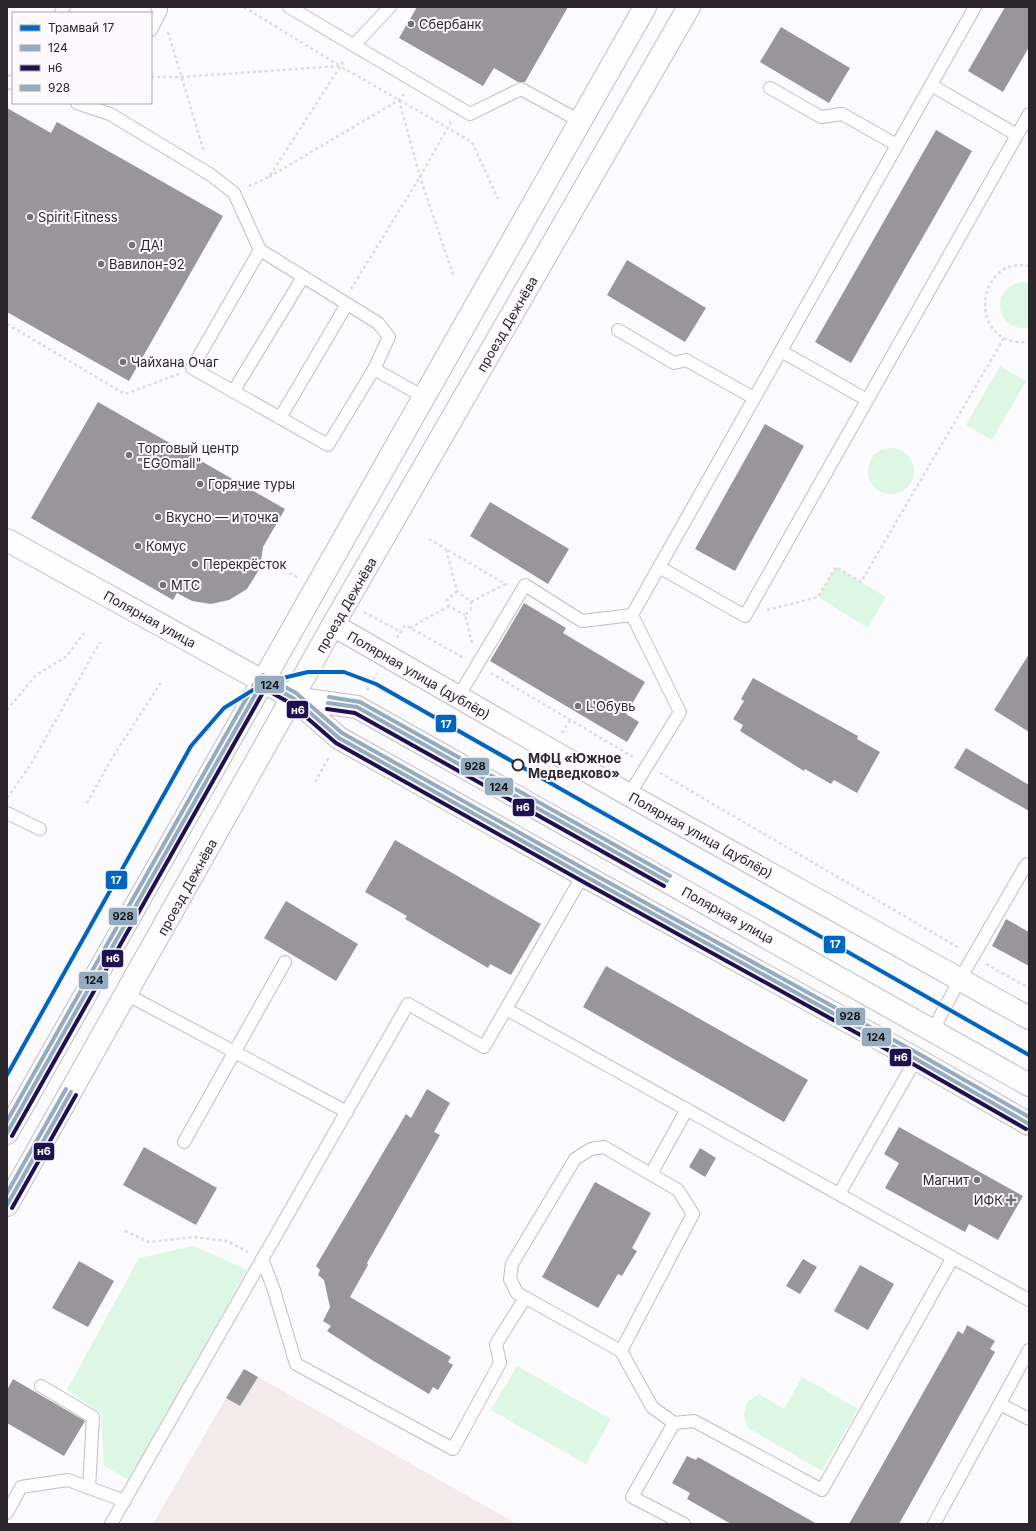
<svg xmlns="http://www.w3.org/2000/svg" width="1036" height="1531" font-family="Inter,sans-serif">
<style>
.education{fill:#f4eaec}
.green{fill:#def7e4}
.building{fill:#99969a}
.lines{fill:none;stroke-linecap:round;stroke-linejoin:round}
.service-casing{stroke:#c0bec2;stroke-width:14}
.minor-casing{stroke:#c0bec2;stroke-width:24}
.secondary-casing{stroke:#c0bec2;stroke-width:24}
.path{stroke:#dedede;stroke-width:2.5;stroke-dasharray:3 3;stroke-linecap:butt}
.service{stroke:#fefeff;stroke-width:12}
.minor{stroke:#fefeff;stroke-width:22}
.secondary{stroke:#fefeff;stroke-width:22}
.bus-1-casing{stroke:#fcf9fd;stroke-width:7}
.bus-2-casing{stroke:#fcf9fd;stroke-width:7}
.bus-3-casing{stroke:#fcf9fd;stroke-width:7}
.bus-1{stroke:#95acc0;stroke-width:4}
.bus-2{stroke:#1f1051;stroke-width:4}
.bus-3{stroke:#95acc0;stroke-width:4}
.tram-1-casing{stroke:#fcf9fd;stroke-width:7}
.tram-1{stroke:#0065bd;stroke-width:4}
.poi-dot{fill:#747075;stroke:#fcf9fd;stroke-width:1.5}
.stop-dot{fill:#fcf9fd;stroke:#2b262c;stroke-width:2}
.labels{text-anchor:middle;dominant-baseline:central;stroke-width:4;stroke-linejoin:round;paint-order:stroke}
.poi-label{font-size:13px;fill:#2b262c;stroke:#fcf9fd;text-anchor:start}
.street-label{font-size:13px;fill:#2b262c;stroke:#fcf9fd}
.stop-label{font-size:13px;font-weight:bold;fill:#2b262c;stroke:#fcf9fd;text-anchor:start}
.line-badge{stroke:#fcf9fd;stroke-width:1.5}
.badge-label{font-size:11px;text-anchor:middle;font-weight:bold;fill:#fff}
.pale-badge-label{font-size:11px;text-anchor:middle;font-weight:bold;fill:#111}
</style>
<rect width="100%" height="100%" fill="#fbfafc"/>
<polygon class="education" points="258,1377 517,1524 153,1524 226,1398 240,1406"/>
<g class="green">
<path d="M 1021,282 L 1029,283 L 1029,327 C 1000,335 985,291 1021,282 Z"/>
<polygon points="1000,366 1026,381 992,440 966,425"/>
<circle cx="891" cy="471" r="23"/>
<polygon points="836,567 886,597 868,628 818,597"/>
<polygon points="194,1246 247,1270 129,1480 104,1466 101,1413 67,1390 139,1258"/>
<polygon points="517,1366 611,1419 586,1464 491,1410"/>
<polygon points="802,1377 858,1409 822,1471 748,1428 744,1415 747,1402 759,1394 784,1409"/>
</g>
<g class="building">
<polygon points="417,7 568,7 525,82 518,82 494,68 483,86 399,38"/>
<polygon points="1005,7 1029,7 1029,47 1003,92 968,71"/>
<polygon points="781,27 850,68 829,103 760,62"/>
<polygon points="7,108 51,133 57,122 223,216 129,381 7,312"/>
<polygon points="936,130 972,151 851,363 815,342"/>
<polygon points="627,260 706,308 685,342 607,295"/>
<polygon points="98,402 285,509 263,547 260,568 247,589 229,600 211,604 192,601 177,593 173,600 31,518"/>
<polygon points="765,424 804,446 735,571 695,549"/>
<polygon points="490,502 569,549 548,584 470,536"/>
<polygon points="524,603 566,628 563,633 645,682 626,714 639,722 627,742 490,661"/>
<polygon points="1029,654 1029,732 994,710"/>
<polygon points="753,678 858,736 857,739 880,752 857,793 834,780 831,784 805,769 804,771 740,731 743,725 733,719 744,701 741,699"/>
<polygon points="966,748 1029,785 1029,811 954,768"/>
<polygon points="395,840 541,924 511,975 490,964 488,968 405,919 407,916 365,892"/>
<polygon points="286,901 358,944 336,981 264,938"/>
<polygon points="1006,919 1029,932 1029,966 992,946"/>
<polygon points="606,966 808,1080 784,1122 583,1007"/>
<polygon points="427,1089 450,1103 434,1132 440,1135 367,1263 368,1265 350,1297 451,1357 448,1362 453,1365 438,1390 433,1387 429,1394 372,1360 327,1331 331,1326 323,1321 330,1307 324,1280 318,1275 320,1270 316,1266 406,1114 411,1118"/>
<polygon points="899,1127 1023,1196 998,1240 969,1224 965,1232 885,1188 899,1163 884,1154"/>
<polygon points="144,1147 217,1188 196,1225 123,1185"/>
<polygon points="700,1148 716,1158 705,1177 689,1167"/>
<polygon points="595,1182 651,1213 632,1248 637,1251 629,1264 622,1276 618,1274 598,1308 542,1277"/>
<polygon points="803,1259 817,1267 800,1294 786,1286"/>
<polygon points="79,1261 114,1281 88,1327 52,1308"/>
<polygon points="860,1265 894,1284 868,1330 834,1311"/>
<polygon points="967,1325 995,1341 990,1349 995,1352 899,1524 849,1524 958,1331 963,1334"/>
<polygon points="244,1369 258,1377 240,1406 226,1398"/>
<polygon points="13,1379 85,1421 64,1456 7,1423 7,1390"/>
<polygon points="687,1456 696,1460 698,1457 817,1524 731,1524 687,1499 690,1493 672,1483"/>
</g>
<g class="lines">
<defs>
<g id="service">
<polyline points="289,7 470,114 521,89 580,121"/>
<polyline points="61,13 64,7"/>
<polyline points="151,30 161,10 157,7"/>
<polyline points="354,45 390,7"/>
<polyline points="7,82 13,83"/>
<polyline points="931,85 1017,135"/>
<polyline points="770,88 821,117 842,114 897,145"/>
<polyline points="77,103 110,114 211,175 234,193 260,250 192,368 328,445 374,369"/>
<polyline points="260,250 378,323 389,337 374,369 424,397"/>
<polyline points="618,330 674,363 686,360 754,398"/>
<polyline points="781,351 867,400"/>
<polyline points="233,392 303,277"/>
<polyline points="280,418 347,304"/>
<polyline points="659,567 745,616 1029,114"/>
<polyline points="458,697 525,585 582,621 632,615"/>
<polyline points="629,795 680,712 632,615 975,7"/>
<polyline points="7,813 40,829"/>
<polyline points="126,994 347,1112"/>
<polyline points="506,1009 1029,1300"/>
<polyline points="933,1030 960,979 1026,865 1029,864"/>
<polyline points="184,1142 285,962"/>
<polyline points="651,1174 687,1109"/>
<polyline points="839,1194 916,1059"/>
<polyline points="262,1259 273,1287 296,1364 453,1449 500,1363 496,1344 525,1298"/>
<polyline points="621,1351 693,1214 678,1190 604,1147 591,1149 575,1159 512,1264 510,1279 517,1293 621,1351 652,1407 674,1423"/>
<polyline points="41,1386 93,1417 89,1488"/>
<polyline points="1000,1404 1029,1419"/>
<polyline points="7,1513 21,1487 68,1480 125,1501"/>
<polyline points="111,1524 408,1004 484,1047 583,875"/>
<polyline points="684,1524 632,1497 674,1423 694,1421 822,1490 953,1257"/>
<polyline points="934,1524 1029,1350"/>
</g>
<polyline id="minor" points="333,625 629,795 1029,1018"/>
<g id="secondary">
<polyline points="7,540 293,698 339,738 583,875 916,1059 1029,1124"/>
<polyline points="293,698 357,707 1029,1085"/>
<polyline points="7,1133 645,7"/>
<polyline points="7,1205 333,625 689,7"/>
</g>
</defs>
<use href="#service" class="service-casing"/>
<use href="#minor" class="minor-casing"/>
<use href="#secondary" class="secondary-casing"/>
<g class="path">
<polyline points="244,7 340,66"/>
<polyline points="168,32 204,152"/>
<polyline points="151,77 181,77 340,66 472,142 498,199"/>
<polyline points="399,100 420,177 454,277"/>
<polyline points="269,177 399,100 404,94"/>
<polyline points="249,186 269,177 345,59"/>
<path d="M 1029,266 C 976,255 965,347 1029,342"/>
<polyline points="351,289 420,177 452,120"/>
<polyline points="7,324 125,394 179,374"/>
<polyline points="429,539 446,549"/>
<polyline points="289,573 299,578"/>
<polyline points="457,591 447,600 449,606 465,615"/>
<polyline points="471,602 505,584"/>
<polyline points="767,610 818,597 836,567 861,582 1004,338"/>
<polyline points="364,612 401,632"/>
<polyline points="410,628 449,606"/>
<polyline points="397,638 405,625 464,658"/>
<polyline points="472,643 465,615 471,609 471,602 457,591 446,549 507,585"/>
<polyline points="491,673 633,757"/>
<polyline points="367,690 377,673"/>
<polyline points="7,710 36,675 67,656 84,633"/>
<polyline points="562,733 570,720"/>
<polyline points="660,773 959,948"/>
<polyline points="533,781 541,768"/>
<polyline points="315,782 329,757"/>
<polyline points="7,798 31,764 100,642"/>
<polyline points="87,803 112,758 162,681"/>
<polyline points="986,964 1029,988"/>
<polyline points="125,1231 149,1242 194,1237 227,1241 248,1252"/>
</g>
<use href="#service" class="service"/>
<use href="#minor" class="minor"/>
<use href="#secondary" class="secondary"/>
<defs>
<g id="bus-1">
<polyline points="328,703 357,707 667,881"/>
<polyline points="7,1133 263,681 293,698 339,738 583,875 916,1059 1029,1124"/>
<polyline points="7,1205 71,1092"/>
</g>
<g id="bus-2">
<polyline points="327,709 355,713 664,886"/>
<polyline points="12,1136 265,689 290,703 336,743 580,880 913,1064 1026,1129"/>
<polyline points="12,1208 76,1095"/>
</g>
<g id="bus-3">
<polyline points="329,697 360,702 670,876"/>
<polyline points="7,1121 258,678 263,675 296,693 342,733 586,870 919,1054 1029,1117"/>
<polyline points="7,1193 66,1089"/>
</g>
</defs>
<use href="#bus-1" class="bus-1-casing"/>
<use href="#bus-2" class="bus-2-casing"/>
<use href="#bus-3" class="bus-3-casing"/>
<use href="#bus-1" class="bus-1"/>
<use href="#bus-2" class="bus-2"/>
<use href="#bus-3" class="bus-3"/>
<defs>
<polyline id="tram-1" points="7,1075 191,746 224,708 266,682 308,672 344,672 376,684 1029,1055"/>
</defs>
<use href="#tram-1" class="tram-1-casing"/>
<use href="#tram-1" class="tram-1"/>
</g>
<g class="poi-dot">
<circle cx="411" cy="24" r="4"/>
<circle cx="30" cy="217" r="4"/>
<circle cx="132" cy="245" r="4"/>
<circle cx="101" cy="264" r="4"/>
<circle cx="123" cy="362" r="4"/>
<circle cx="129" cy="455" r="4"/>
<circle cx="200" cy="484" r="4"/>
<circle cx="158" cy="517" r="4"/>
<circle cx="138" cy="546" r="4"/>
<circle cx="195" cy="564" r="4"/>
<circle cx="163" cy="585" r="4"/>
<circle cx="578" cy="706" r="4"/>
<circle cx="977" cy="1180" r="4"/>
<path d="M1009 1194h4v4h4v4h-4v4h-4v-4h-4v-4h4z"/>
</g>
<circle class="stop-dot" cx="518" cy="765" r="5.5"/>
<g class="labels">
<g class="poi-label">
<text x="419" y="24">Сбербанк</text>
<text x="38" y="217">Spirit Fitness</text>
<text x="140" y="245">ДА!</text>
<text x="109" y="264">Вавилон-92</text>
<text x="131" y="362">Чайхана Очаг</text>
<text x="137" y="448">Торговый центр<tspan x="137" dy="15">"EGOmall"</tspan></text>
<text x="208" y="484">Горячие туры</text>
<text x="166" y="517">Вкусно — и точка</text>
<text x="146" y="546">Комус</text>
<text x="203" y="564">Перекрёсток</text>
<text x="171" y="585">МТС</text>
<text x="586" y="706">L'Обувь</text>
<text x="969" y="1180" text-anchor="end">Магнит</text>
<text x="1003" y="1200" text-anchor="end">ИФК</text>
</g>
<g class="street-label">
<text transform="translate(507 324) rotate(-60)">проезд Дежнёва</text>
<text transform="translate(346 605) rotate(-60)">проезд Дежнёва</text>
<text transform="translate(150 619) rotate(29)">Полярная улица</text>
<text transform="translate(419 675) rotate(30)">Полярная улица (дублёр)</text>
<text transform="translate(701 835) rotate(29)">Полярная улица (дублёр)</text>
<text transform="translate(187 887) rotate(-61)">проезд Дежнёва</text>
<text transform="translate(728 915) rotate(29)">Полярная улица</text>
</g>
<g class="stop-label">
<text x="528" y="758">МФЦ «Южное<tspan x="528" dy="15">Медведково»</tspan></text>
</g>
</g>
<g class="line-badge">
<rect x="254" y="675" width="31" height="19" rx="4" fill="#95acc0"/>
<rect x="286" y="700" width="23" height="19" rx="4" fill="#1f1051"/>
<rect x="435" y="714" width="22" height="19" rx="4" fill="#0065bd"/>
<rect x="460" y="757" width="30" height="19" rx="4" fill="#95acc0"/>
<rect x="484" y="777" width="30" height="19" rx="4" fill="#95acc0"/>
<rect x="512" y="798" width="23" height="19" rx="4" fill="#1f1051"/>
<rect x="105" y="870" width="23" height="20" rx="4" fill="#0065bd"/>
<rect x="108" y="907" width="30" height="19" rx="4" fill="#95acc0"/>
<rect x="823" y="935" width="23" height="19" rx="4" fill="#0065bd"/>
<rect x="101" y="949" width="23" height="19" rx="4" fill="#1f1051"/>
<rect x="78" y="971" width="31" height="19" rx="4" fill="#95acc0"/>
<rect x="835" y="1007" width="31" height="19" rx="4" fill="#95acc0"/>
<rect x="861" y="1027" width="31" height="20" rx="4" fill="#95acc0"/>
<rect x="889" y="1048" width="23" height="19" rx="4" fill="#1f1051"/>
<rect x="33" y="1142" width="22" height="19" rx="4" fill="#1f1051"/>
</g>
<g class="badge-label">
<text x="298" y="714">н6</text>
<text x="446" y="728">17</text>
<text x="523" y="811">н6</text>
<text x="116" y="884">17</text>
<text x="835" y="948">17</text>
<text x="113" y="962">н6</text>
<text x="901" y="1061">н6</text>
<text x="44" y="1155">н6</text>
</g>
<g class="pale-badge-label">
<text x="270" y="689">124</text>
<text x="475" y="770">928</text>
<text x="499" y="791">124</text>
<text x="123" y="920">928</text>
<text x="94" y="984">124</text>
<text x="850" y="1020">928</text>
<text x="876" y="1041">124</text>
</g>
<rect width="1036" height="1531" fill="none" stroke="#2b262c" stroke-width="16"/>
<rect x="12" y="12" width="140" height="92" fill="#fcf9fd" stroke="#a8a5a9"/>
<rect x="20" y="25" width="20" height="6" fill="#0065bd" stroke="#a8a5a9"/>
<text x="48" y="32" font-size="12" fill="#2b262c">Трамвай 17</text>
<rect x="20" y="45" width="20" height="6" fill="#95acc0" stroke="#a8a5a9"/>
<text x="48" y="52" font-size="12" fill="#2b262c">124</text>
<rect x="20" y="65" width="20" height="6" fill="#1f1051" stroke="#a8a5a9"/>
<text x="48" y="72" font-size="12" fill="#2b262c">н6</text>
<rect x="20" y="85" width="20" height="6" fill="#95acc0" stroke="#a8a5a9"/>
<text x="48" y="92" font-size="12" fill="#2b262c">928</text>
</svg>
